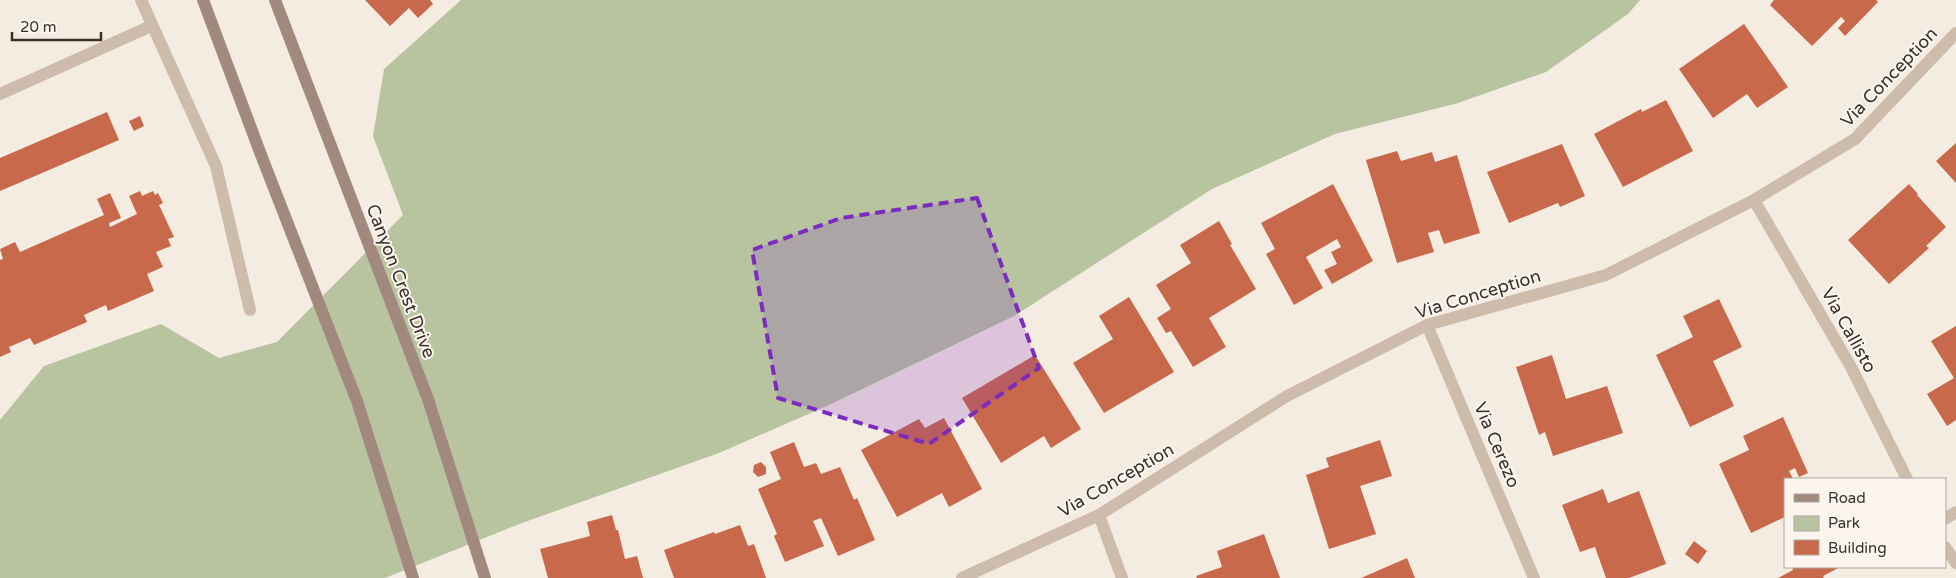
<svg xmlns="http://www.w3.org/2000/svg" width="1956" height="578" font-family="'Varela Round',sans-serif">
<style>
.green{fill:#b8c4a0}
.building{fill:#c8694b}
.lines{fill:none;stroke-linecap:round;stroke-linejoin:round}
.street{stroke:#cdbbac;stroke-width:12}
.secondary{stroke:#a18a7d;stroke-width:12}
.marked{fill:#7b2cbf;fill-opacity:0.2;stroke:#7b2cbf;stroke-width:4;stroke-dasharray:10 6;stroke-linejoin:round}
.labels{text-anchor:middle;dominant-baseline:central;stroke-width:4;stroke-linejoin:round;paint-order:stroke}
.street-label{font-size:18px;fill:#3b302b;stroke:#fbf5ee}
</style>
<rect width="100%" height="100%" fill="#f4ebe1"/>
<polygon class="green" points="461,0 1640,0 1628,14 1546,72 1458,103 1335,134 1212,189 1014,316 829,405 719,453 522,523 385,578 0,578 0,420 44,366 161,324 219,358 277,342 403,215 373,136 384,69"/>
<g class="building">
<polygon points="365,0 430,0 433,4 418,18 409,8 390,26"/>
<polygon points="1774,0 1876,0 1878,2 1845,36 1838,28 1845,21 1841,17 1812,46 1770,5"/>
<polygon points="1744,24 1788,87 1757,108 1747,94 1713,118 1679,69"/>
<polygon points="1666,100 1693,151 1623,187 1594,134 1641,109 1642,112"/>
<polygon points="107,112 119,140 0,191 0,158"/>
<polygon points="140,116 144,126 134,131 129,121"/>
<polygon points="1956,143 1956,183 1936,161"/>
<polygon points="1562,144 1585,196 1560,207 1558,203 1509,223 1487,172"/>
<polygon points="1397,151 1401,161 1432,152 1435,162 1457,155 1480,233 1444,244 1439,230 1428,233 1434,252 1397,263 1366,160"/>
<polygon points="1333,184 1373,261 1332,284 1324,270 1337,264 1331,252 1341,247 1337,239 1306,257 1323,288 1294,305 1266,254 1275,249 1261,223"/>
<polygon points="1909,184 1918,194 1917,195 1946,227 1926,246 1929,248 1889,284 1848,240"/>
<polygon points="140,191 142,196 153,191 155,195 158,193 163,203 159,205 174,237 168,239 171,246 156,252 163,267 147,274 154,291 108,311 106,305 84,315 87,322 34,345 30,338 9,347 11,352 0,357 0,260 3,259 0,249 15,242 20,252 104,215 97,199 110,193 121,218 109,223 110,227 137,214 129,196"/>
<polygon points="1219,221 1232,244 1230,245 1256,289 1209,318 1226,347 1193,367 1171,331 1166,333 1157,318 1171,309 1156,285 1191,263 1180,245"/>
<polygon points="1129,297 1174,372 1104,413 1073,363 1113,339 1099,316"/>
<polygon points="1719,299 1742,347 1713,361 1734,406 1690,427 1656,355 1693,337 1683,316"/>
<polygon points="1956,326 1956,420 1947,426 1927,394 1954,378 1931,341"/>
<polygon points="1035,355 1081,429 1051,448 1044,436 1001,463 962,398"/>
<polygon points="1552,355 1566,399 1607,386 1623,433 1553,456 1545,432 1539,435 1516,367"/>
<polygon points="1783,417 1808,473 1799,477 1795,468 1789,471 1793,479 1785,479 1785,517 1751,533 1719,464 1749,450 1743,436"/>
<polygon points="944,418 982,489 949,507 942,493 897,517 861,450 919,419 925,428"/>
<polygon points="1380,440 1392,476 1360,486 1376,534 1329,549 1306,475 1329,467 1326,458"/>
<polygon points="794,442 804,467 816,463 821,474 840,467 854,500 857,498 875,540 838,556 821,518 813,521 824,546 785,562 774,536 777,534 758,489 781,479 770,452"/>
<polygon points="761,462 766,467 766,474 758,477 753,472 754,465"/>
<polygon points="1603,489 1608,503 1639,491 1666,564 1629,578 1606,578 1595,547 1580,552 1562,505"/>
<polygon points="612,515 616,530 618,530 625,559 637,556 643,578 548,578 540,549 590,536 587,522"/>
<polygon points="740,525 748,546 754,544 766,578 674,578 664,550 714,532 715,534"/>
<polygon points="1264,534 1280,578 1197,578 1196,576 1222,567 1217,551"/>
<polygon points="1694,541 1707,551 1698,564 1685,554"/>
<polygon points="1407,558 1415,578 1361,578"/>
<polygon points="1792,567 1840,567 1823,576 1824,578 1778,578 1793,570"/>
</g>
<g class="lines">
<g class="street">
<polyline points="141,0 216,166 250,310"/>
<polyline points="0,94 151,26"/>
<polyline points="1754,200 1851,367 1907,479"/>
<polyline points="1427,325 1534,578"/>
<polyline points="1099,515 1122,578"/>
<polyline points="1945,519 1956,512"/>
<polyline points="1945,547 1956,563"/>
<polyline points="962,578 1099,515 1287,396 1427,325 1606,275 1754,200 1855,139 1956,33"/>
</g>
<g class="secondary">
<polyline points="203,0 263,160 357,401 413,578"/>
<polyline points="275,0 428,399 485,578"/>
</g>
</g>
<path class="marked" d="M 977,198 L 1039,368 L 929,444 L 778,398 L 752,250 L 841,218 Z"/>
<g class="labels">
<g class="street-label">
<text transform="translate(1889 77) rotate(-46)">Via Conception</text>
<text transform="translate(401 281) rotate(69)">Canyon Crest Drive</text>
<text transform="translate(1478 294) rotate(-17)">Via Conception</text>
<text transform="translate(1849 330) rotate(61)">Via Callisto</text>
<text transform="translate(1497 445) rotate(67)">Via Cerezo</text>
<text transform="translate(1116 480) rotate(-30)">Via Conception</text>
</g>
</g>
<rect x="1784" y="478" width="162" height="90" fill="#fbf5ee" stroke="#aea6a0"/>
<rect x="1794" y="494" width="25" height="8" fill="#a18a7d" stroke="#aea6a0"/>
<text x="1828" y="503" font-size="15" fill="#3b302b">Road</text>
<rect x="1794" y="516" width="25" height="15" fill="#b8c4a0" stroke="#aea6a0"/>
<text x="1828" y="528" font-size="15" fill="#3b302b">Park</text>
<rect x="1794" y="540" width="25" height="15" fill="#c8694b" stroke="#aea6a0"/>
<text x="1828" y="553" font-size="15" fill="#3b302b">Building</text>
<path d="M12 32v8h89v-8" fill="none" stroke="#3b302b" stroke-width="2.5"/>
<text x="20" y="32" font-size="15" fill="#3b302b" stroke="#fbf5ee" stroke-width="4" paint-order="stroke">20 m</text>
</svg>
